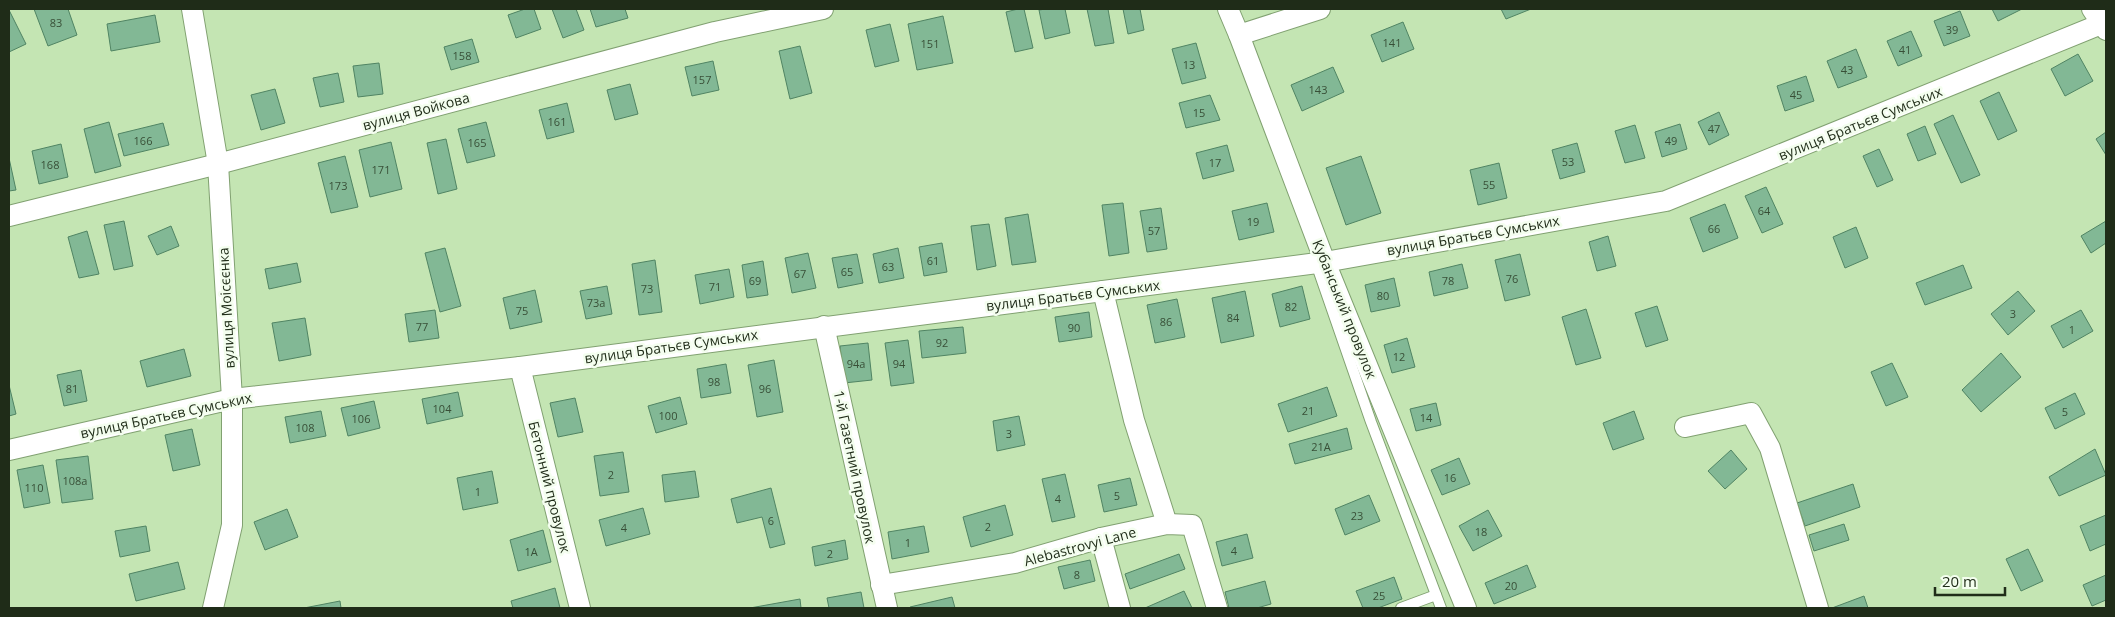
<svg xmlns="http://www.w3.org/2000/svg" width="2115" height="617" font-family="'Open Sans',sans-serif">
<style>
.building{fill:#82b895;stroke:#508463}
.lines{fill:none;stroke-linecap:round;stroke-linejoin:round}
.service-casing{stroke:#81a171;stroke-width:12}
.minor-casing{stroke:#81a171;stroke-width:22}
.service{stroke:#fff;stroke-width:10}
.minor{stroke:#fff;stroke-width:20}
.labels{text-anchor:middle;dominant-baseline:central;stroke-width:5;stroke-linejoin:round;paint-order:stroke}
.number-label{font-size:11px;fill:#384f37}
.street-label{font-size:14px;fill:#1f2c18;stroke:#f4feef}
</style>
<rect width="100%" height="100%" fill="#c4e5b3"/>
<g class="building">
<polygon points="34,9 68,9 77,35 48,46"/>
<polygon points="525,9 534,9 541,29 516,38 508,15"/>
<polygon points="552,9 576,9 584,30 563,38"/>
<polygon points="590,9 625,9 628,18 596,27"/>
<polygon points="1018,9 1024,9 1033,48 1015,52 1006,12"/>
<polygon points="1046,9 1065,9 1070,33 1045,39 1039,10"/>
<polygon points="1087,9 1108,9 1114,43 1095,46"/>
<polygon points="1123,9 1140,9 1144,30 1128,34"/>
<polygon points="1501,9 1531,9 1506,19"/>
<polygon points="1992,9 2022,9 1998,21"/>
<polygon points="9,10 26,44 9,52"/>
<polygon points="1960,11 1970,36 1944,46 1934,21"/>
<polygon points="155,15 160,42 111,51 107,24"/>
<polygon points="943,16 953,63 917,70 908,24"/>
<polygon points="1403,22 1414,49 1382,62 1371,35"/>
<polygon points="890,24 899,61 875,67 866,30"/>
<polygon points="1911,31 1922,56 1898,66 1887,41"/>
<polygon points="472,39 479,62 451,70 444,47"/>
<polygon points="1196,43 1206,78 1182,84 1172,49"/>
<polygon points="800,46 812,93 790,99 779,51"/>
<polygon points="1856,49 1867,77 1838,88 1827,61"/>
<polygon points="2078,54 2093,81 2065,96 2051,69"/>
<polygon points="713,61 719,90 692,96 685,67"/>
<polygon points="379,63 383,94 358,97 353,66"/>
<polygon points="1333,67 1344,92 1302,111 1291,85"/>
<polygon points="338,73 344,102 320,107 313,78"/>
<polygon points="1806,76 1814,101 1785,111 1777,86"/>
<polygon points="630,84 638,114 615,120 607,90"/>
<polygon points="275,89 285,123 261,130 251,95"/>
<polygon points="1999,92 2017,131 1998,140 1980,101"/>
<polygon points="1210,95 1220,120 1186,128 1179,103"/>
<polygon points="567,103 574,132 547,139 539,110"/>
<polygon points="1719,112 1729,135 1709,145 1698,122"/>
<polygon points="1953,115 1980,175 1961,183 1934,124"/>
<polygon points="109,122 121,166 95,173 84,129"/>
<polygon points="486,122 495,156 467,163 458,129"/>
<polygon points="163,123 169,145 124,156 118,134"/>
<polygon points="1680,124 1687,149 1662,157 1655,132"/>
<polygon points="1635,125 1645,158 1625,163 1615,131"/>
<polygon points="1925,126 1936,154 1918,161 1907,134"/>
<polygon points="2106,132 2106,155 2096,139"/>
<polygon points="446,139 457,189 438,194 427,143"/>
<polygon points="391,142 402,189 370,197 359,150"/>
<polygon points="1577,143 1585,172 1560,179 1552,150"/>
<polygon points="61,144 68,177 39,184 32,151"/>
<polygon points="1227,145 1234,171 1203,179 1196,153"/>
<polygon points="1879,149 1893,180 1877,187 1863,156"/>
<polygon points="345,156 358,207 331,213 318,163"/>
<polygon points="1361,156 1381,213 1346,225 1326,168"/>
<polygon points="9,158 16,190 9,191"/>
<polygon points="1499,163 1507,198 1478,205 1470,170"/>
<polygon points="1766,187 1783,224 1762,233 1745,196"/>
<polygon points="1123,203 1129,253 1109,256 1102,205"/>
<polygon points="1267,203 1274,232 1239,240 1232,211"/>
<polygon points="1725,204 1738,238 1703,252 1690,218"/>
<polygon points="1161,208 1167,249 1147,252 1140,211"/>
<polygon points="1028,214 1036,262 1012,265 1005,218"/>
<polygon points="124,221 133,266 114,270 104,225"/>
<polygon points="2106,221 2106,243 2091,253 2081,236"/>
<polygon points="989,224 996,266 977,270 971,226"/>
<polygon points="171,226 179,246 157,255 148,236"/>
<polygon points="1856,227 1868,258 1845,268 1833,237"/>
<polygon points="87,231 99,274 79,278 68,237"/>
<polygon points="1608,236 1616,266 1597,271 1589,242"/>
<polygon points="942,243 947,272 924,276 919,247"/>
<polygon points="445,248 461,306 440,312 425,253"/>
<polygon points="898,248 904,278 879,283 873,254"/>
<polygon points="808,253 816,288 792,293 785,258"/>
<polygon points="857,254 863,283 838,288 832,258"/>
<polygon points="1520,254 1530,295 1505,301 1495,260"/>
<polygon points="655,260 662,312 639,315 632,264"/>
<polygon points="763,261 768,295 747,298 742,265"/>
<polygon points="297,263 301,282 269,289 265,269"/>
<polygon points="1462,264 1468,288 1434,296 1429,272"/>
<polygon points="1963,265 1972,288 1925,305 1916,283"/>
<polygon points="729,269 734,297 700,304 695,275"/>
<polygon points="1394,278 1400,306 1371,312 1365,285"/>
<polygon points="607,286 612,314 586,319 580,291"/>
<polygon points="1302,286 1310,319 1280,327 1272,294"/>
<polygon points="535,290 542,322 510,329 503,298"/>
<polygon points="1245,291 1254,336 1221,343 1212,298"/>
<polygon points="2018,291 2035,311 2008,335 1991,314"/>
<polygon points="1177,299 1185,337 1155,343 1147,305"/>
<polygon points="1657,306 1668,340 1646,347 1635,313"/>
<polygon points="1586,309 1601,358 1576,365 1562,317"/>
<polygon points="435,310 439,338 409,342 405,314"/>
<polygon points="2081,310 2093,331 2063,348 2051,326"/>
<polygon points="1089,312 1092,337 1059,342 1055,317"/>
<polygon points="305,318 311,355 279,361 272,323"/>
<polygon points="963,327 966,353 922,358 919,331"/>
<polygon points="1407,338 1415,367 1392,373 1384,345"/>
<polygon points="908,340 914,383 891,386 885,343"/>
<polygon points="868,343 872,380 844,383 840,346"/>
<polygon points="184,349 191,376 147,387 140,361"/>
<polygon points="2001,353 2021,377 1981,412 1962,390"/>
<polygon points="774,360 783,412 757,417 748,365"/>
<polygon points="1892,363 1908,397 1886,406 1871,372"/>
<polygon points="726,364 731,393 701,398 697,369"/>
<polygon points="81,370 87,401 64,406 57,375"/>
<polygon points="9,385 16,414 9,416"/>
<polygon points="1327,387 1337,416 1288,432 1278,404"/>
<polygon points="458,392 463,416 427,424 422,399"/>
<polygon points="2075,393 2085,414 2055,429 2045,408"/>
<polygon points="680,397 687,424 656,433 648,406"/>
<polygon points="575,398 583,432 558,437 550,403"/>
<polygon points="374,401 380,428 348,436 341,408"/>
<polygon points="1436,403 1441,425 1416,431 1410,409"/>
<polygon points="321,411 326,436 290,443 285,417"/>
<polygon points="1634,411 1644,439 1613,450 1603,423"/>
<polygon points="1019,416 1025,445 997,451 993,421"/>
<polygon points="1347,428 1352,449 1295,464 1289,444"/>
<polygon points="192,429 200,465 173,471 165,435"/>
<polygon points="2095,449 2106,475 2059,496 2049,477"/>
<polygon points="1731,450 1747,469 1725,489 1708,471"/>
<polygon points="623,452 629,492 600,496 594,456"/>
<polygon points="88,456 93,499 62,503 56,460"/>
<polygon points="1459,458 1470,484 1442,495 1431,470"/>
<polygon points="43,465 50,503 24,508 17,470"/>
<polygon points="492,471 498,503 463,510 457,478"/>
<polygon points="695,471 699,497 665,502 662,475"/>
<polygon points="1065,474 1075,517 1052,522 1042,479"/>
<polygon points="1130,478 1137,505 1104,512 1098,485"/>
<polygon points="1853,484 1860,507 1805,526 1797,503"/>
<polygon points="771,488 785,544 770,548 762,517 737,523 731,499"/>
<polygon points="1369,495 1380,521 1345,535 1335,509"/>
<polygon points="1005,505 1013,535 971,547 963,517"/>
<polygon points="643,508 650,534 606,546 599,520"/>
<polygon points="287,509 298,537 265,550 254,522"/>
<polygon points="1488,510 1502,536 1473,551 1459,526"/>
<polygon points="2106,515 2106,544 2090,551 2080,526"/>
<polygon points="1844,524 1849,540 1814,551 1809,535"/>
<polygon points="146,526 150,551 120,557 115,531"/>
<polygon points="924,526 929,552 892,559 888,532"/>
<polygon points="543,530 551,562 518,571 510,540"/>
<polygon points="1247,534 1253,558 1222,566 1216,542"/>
<polygon points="845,540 848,559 815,566 812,547"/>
<polygon points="2028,549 2043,581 2021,591 2006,559"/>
<polygon points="1179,554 1185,569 1130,589 1125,574"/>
<polygon points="1090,560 1095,581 1064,589 1058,567"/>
<polygon points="178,562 185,589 136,601 129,574"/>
<polygon points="1527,565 1536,587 1494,604 1485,583"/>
<polygon points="2106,575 2106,600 2092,606 2083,585"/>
<polygon points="1394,577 1402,599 1378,608 1363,608 1356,591"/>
<polygon points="1265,581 1271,604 1257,608 1229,608 1225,592"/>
<polygon points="555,588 560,608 513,608 511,601"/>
<polygon points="1184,591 1192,608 1145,608"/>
<polygon points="861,592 864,608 829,608 827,598"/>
<polygon points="1864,596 1868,608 1832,608"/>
<polygon points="952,597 955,608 910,608 910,607"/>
<polygon points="800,599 801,608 750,608"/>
<polygon points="340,601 341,608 304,608"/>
</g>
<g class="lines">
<defs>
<g id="service">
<polyline points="1318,269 1371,422 1441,608"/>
<polyline points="1401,608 1436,595"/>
</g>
<g id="minor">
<polyline points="192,9 218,164 232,399 232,525 213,608"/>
<polyline points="1228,9 1239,35 1325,262 1466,608"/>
<polyline points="2092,9 2106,30"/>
<polyline points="1239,35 1320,9"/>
<polyline points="9,216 218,164 715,32 823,9"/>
<polyline points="1103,291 1134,420 1167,524"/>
<polyline points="824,326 887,608"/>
<polyline points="520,367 580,608"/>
<polyline points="1685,427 1751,413 1770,448 1818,608"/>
<polyline points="9,450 232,399 520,367 1325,262 1666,201 2106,22"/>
<polyline points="1101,538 1120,608"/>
<polyline points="881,585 1015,563 1101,538 1167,524 1192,525 1217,608"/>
</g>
</defs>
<use href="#service" class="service-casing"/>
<use href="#minor" class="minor-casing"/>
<use href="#service" class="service"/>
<use href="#minor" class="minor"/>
</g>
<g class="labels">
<g class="number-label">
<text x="56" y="22">83</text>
<text x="1952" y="29">39</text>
<text x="1392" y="42">141</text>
<text x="930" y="43">151</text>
<text x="1905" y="49">41</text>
<text x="462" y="55">158</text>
<text x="1189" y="64">13</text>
<text x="1847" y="69">43</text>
<text x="702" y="79">157</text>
<text x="1318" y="89">143</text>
<text x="1796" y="94">45</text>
<text x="1199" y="112">15</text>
<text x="557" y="121">161</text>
<text x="1714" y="128">47</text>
<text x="143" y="140">166</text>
<text x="1671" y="140">49</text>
<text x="477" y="142">165</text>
<text x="1568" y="161">53</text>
<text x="1215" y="162">17</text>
<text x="50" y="164">168</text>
<text x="381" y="169">171</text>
<text x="1489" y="184">55</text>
<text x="338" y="185">173</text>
<text x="1764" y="210">64</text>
<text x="1253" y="221">19</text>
<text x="1714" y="228">66</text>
<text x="1154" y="230">57</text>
<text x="933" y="260">61</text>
<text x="888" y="266">63</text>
<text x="847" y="271">65</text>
<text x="800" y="273">67</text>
<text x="1512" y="278">76</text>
<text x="755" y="280">69</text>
<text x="1448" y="280">78</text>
<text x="715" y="286">71</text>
<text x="647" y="288">73</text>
<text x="1383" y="295">80</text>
<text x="596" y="302">73а</text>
<text x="1291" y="306">82</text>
<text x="522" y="310">75</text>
<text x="2013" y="313">3</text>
<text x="1233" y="317">84</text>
<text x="1166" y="321">86</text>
<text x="422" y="326">77</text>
<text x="1074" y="327">90</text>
<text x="2072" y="329">1</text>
<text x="942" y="342">92</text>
<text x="1399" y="356">12</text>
<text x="856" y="363">94а</text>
<text x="899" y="363">94</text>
<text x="714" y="381">98</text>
<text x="72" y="388">81</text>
<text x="765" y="388">96</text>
<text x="442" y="408">104</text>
<text x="1308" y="410">21</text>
<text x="2065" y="411">5</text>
<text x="668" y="415">100</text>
<text x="1426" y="417">14</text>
<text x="361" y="418">106</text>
<text x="305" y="427">108</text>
<text x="1009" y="433">3</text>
<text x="1321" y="446">21А</text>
<text x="611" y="474">2</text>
<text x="1450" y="477">16</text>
<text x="75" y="480">108а</text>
<text x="34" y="487">110</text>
<text x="478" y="491">1</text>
<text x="1117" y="495">5</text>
<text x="1058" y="498">4</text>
<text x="1357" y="515">23</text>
<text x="771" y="520">6</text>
<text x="988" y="526">2</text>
<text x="624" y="527">4</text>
<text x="1481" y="531">18</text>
<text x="908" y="542">1</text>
<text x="1234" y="550">4</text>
<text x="531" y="551">1А</text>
<text x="830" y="553">2</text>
<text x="1077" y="574">8</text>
<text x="1511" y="585">20</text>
<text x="1379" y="595">25</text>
</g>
<g class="street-label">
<text transform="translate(416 111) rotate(-15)">вулиця Войкова</text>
<text transform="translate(1860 123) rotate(-22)">вулиця Братьєв Сумських</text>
<text transform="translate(1473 235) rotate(-10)">вулиця Братьєв Сумських</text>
<text transform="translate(1073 295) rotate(-7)">вулиця Братьєв Сумських</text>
<text transform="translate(226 308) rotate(-93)">вулиця Моісєєнка</text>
<text transform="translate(1345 309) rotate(68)">Кубанський провулок</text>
<text transform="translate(671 346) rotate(-8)">вулиця Братьєв Сумських</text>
<text transform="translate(166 415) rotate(-12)">вулиця Братьєв Сумських</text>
<text transform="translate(855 467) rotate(78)">1-й Газетний провулок</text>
<text transform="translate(550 487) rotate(76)">Бетонний провулок</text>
<text transform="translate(1080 546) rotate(-15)">Alebastrovyi Lane</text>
</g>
</g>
<rect width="2115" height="617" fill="none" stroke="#1f2c18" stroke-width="20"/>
<path d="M1935 587v8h70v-8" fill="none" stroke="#1f2c18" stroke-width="2.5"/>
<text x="1942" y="587" font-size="15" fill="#1f2c18" stroke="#f4feef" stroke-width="4" paint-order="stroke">20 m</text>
</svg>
